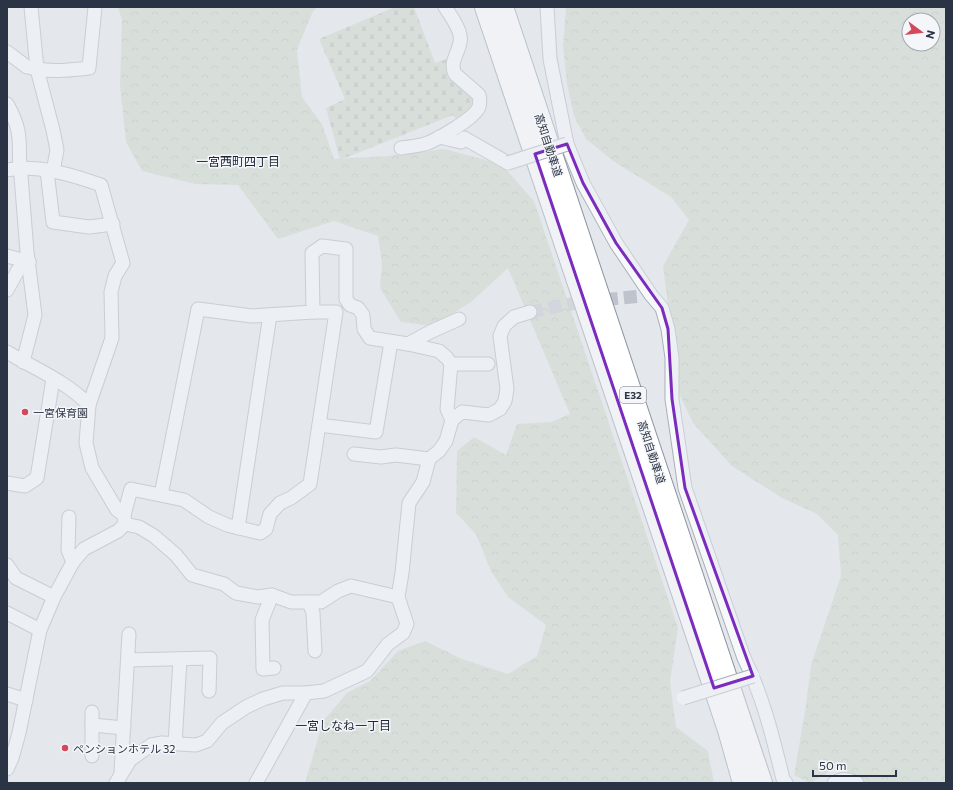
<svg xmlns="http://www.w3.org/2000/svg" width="953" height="790" font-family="Commissioner,'Noto Sans JP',sans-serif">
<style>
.forest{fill:url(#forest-crowns);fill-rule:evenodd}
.cemetery{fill:url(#cemetery-stones)}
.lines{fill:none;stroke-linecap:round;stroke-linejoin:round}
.minor-tunnel{stroke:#bfc3cb;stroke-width:13;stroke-dasharray:13 6;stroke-linecap:butt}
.minor-casing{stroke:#a9aeb7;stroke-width:15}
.highway-casing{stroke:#8b94a3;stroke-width:22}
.minor{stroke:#f7f8fa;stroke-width:13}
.highway{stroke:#fff;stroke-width:20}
.minor-bridge-casing{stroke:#a9aeb7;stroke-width:15;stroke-linecap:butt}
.minor-bridge{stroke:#f7f8fa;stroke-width:13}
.marked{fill:none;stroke:#7b2cbf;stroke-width:3;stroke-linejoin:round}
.poi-dot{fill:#d1495b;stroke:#f4f6f9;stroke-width:1.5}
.labels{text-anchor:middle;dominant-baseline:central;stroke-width:3;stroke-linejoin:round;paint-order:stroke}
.shield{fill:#f4f6f9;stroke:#676e7b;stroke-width:1}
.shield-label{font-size:10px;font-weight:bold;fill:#2b3445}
.street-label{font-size:11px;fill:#2b3445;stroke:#f4f6f9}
.poi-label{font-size:11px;fill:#2b3445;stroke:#f4f6f9;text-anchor:start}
.neighbourhood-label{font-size:12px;fill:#1d2536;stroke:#f4f6f9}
</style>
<defs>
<pattern id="forest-crowns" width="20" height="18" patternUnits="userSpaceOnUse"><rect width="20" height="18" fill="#c9d6c5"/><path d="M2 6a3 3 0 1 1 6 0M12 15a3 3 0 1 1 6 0" fill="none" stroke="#adb8ab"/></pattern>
<pattern id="cemetery-stones" width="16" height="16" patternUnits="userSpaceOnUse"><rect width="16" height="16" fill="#c9d6c5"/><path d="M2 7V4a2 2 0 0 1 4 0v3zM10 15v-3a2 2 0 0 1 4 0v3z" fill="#adb8ab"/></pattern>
</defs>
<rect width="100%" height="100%" fill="#e4e7ec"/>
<g class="forest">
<polygon points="118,7 318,7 313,11 297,50 302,97 322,124 334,159 387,156 444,149 501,164 534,201 678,628 670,682 676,727 708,751 714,783 305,783 323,721 347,693 370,681 398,651 425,641 462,659 508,674 537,656 546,625 508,597 491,571 476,534 456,513 457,451 474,437 506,455 517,424 551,422 570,414 508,268 471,302 433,326 401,322 380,288 382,264 378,236 334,221 278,239 238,185 195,184 142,171 126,142 120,86 122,20"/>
<path d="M 566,7 L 946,7 L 946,783 L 841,783 L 837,767 L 810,783 L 794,775 L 805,712 L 811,665 L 841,576 L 838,535 L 817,514 L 782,498 L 732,466 L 693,423 L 676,387 L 678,346 L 668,305 L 663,266 L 689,220 L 671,197 L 613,161 L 586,139 L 574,116 L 567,84 L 563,46 ZM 909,20 L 933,20 L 933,44 L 909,44 Z"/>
</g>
<polygon class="cemetery" points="395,7 414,7 435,63 447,59 448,68 473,96 476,105 472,111 456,119 453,115 340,160 326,108 345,99 319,39"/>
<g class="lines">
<polyline class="minor-tunnel" points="530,312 582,302 641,296"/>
<defs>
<g id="minor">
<path d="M 31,7 L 37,69 C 55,72 72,70 89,68 L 95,7"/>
<path d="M 547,7 L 550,59 L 567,144 L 583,183 L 616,243 L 651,295 L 662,308 L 668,329 L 672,358 L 672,399 L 685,488 L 744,658 C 763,696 773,738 783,779 L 786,783"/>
<polyline points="7,52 27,67 37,69 53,130 57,150 53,172"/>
<path d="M 7,104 C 12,113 16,121 18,131 C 21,146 18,161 21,176 L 27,252 L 35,315 L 23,362"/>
<polyline points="439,137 461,142 464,138 508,163"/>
<path d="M 401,148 C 409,147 417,146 425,144 C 437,140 475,118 479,107 C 480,103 480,99 479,95 L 455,74 C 448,60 463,49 460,35 C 458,25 450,15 445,7"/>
<path d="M 7,170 C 37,164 73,175 101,185 L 123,263 L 115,276 L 111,292 L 112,338 L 89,405 L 86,443 L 92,468 L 117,510 L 124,515"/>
<polyline points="47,171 53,222 89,227 113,224"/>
<polyline points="7,256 29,262"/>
<polyline points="7,290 18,270 29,262"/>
<polyline points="313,312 312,253 322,246 346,249 346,299 350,305 358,308 363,315 364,329 370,338 408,344 439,351 447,358 451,364 447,409 452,420"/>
<polyline points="408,344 430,332 459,319"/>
<path d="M 7,352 C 35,369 66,381 89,405"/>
<polyline points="451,364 488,364"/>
<polyline points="319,425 376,432 391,342"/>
<polyline points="354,454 381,457 396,455 429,459"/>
<polyline points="7,483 25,486 37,478 53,379"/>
<polyline points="69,517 68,550 73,562"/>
<polyline points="125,524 139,527 154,536 176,555 192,575 224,584 236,593 258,597 272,595 291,602 321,602 338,591 351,586 398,597"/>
<polyline points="238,528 270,315"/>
<polyline points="7,565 16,578 54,597"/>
<polyline points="272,595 262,620 263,669 274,668"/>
<polyline points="309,602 313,613 315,651"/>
<polyline points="7,613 40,630"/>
<polyline points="128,660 210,658 209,691"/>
<polyline points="7,694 26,700"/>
<polyline points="92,712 92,756"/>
<polyline points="92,725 124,728"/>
<polyline points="175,744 180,659"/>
<polyline points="7,769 12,758 19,733 40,630 54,597 73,562 84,549 118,531 125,524 124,515 131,489 184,500 209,517 227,525 260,533 266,529 270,514 280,503 291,498 310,484 336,312 313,312 252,316 198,309 161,495"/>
<polyline points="121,772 129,634"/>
<polyline points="116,783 130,760 151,745 162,743 196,745 207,741 222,723 246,707 263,699 283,693 306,693 324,691 367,671 388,644 403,633 407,624 398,597 402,573 409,503 423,482 429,459 439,451 446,441 452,420 462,412 489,415 500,409 505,401 507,389 500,336 504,326 514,317 530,312"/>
<polyline points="256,783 306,693"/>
<path d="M 834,783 C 841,778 850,779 857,783"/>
</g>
<g id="highway">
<polyline points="485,7 728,730 743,783"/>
<polyline points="503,7 762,783"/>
</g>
</defs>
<use href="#minor" class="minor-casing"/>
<use href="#highway" class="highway-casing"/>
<use href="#minor" class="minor"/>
<use href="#highway" class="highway"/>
<defs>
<g id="minor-bridge">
<polyline points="508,163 567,144"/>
<polyline points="683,698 753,676"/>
</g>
</defs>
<use href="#minor-bridge" class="minor-bridge-casing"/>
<use href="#minor-bridge" class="minor-bridge"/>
</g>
<path d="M0 0H953V790H0ZM 567,144 L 583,183 L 616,243 L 662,308 L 668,329 L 672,399 L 685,488 L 753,676 L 714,688 L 535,154 Z" fill="#e4e7ec" fill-opacity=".55" fill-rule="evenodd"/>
<path class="marked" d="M 567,144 L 583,183 L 616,243 L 662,308 L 668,329 L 672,399 L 685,488 L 753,676 L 714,688 L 535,154 Z"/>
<g class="poi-dot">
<circle cx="25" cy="412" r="4"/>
<circle cx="65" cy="748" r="4"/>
</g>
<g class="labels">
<rect class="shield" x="620" y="387" width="26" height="16" rx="3"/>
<g class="shield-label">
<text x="633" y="395">E32</text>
</g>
<g class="street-label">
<text transform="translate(549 145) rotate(72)">高知自動車道</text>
<text transform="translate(652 452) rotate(72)">高知自動車道</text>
</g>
<g class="poi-label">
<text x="33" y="412">一宮保育園</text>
<text x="73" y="748">ペンションホテル 32</text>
</g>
<g class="neighbourhood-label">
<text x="238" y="161">一宮西町四丁目</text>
<text x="343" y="725">一宮しなね一丁目</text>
</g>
</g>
<rect width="953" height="790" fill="none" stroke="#2b3445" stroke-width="16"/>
<g transform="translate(921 32) rotate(105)"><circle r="19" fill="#f4f6f9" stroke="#a4a8b1"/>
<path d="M0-3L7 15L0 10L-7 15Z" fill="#d1495b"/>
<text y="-6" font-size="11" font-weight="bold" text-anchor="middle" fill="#2b3445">N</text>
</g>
<path d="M813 770v6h83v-6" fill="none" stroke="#2b3445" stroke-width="2"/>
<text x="819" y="770" font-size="12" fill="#2b3445" stroke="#f4f6f9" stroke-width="3" paint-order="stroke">50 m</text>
</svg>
